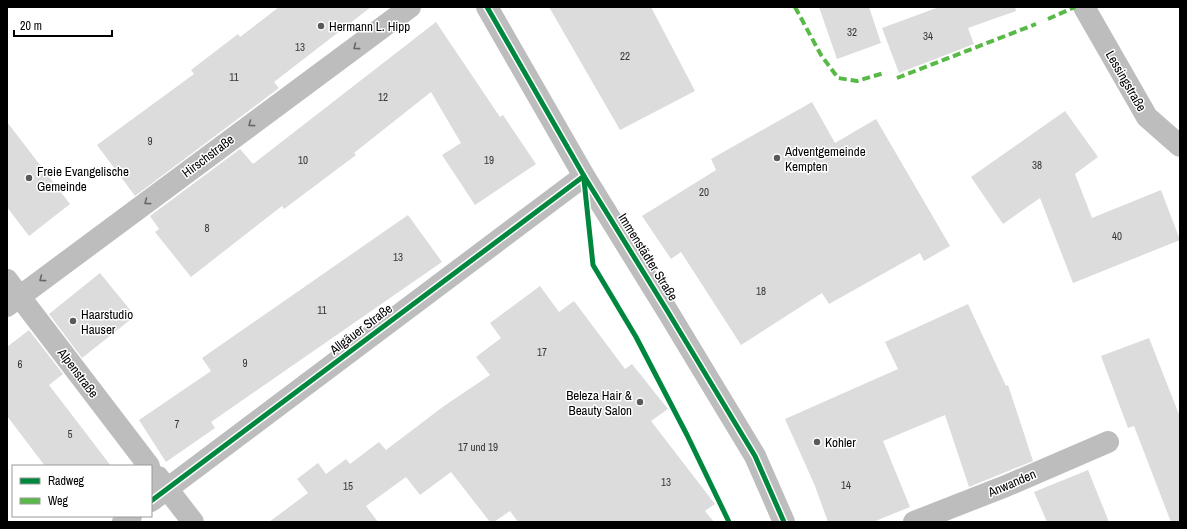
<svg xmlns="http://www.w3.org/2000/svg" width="1187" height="529" font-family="'Archivo Narrow',sans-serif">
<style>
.building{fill:#dcdcdc}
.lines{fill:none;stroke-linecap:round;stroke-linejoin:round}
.minor{stroke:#bdbdbd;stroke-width:22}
.tertiary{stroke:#bdbdbd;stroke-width:22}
.quiet{stroke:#58b947;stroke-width:4;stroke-dasharray:8 4;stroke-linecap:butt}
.cycleway-casing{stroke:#fff;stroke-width:8}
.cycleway{stroke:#00873e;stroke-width:5}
.oneway{stroke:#686868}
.poi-dot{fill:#595959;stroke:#fff;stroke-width:1.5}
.labels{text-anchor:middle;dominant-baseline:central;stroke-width:3;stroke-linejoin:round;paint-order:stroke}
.number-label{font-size:11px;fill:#373737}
.poi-label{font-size:13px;fill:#000;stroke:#fff;text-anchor:start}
.street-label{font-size:13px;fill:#000;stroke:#fff}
</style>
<rect width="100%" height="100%" fill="#fff"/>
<g class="building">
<polygon points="279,7 371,7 274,82 279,88 135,196 97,145 194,74 191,70 238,34 240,37"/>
<polygon points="549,7 651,7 695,91 620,130"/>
<polygon points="819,7 869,7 881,43 837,59"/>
<polygon points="939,7 1015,7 1016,11 968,28 974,44 899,73 882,28"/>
<polygon points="436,22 500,117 503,115 536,164 475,205 442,155 461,143 431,92 354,153 356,155 284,209 282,206 191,277 155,232 159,229 150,216 240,149 253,164"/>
<polygon points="812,102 835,143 876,119 950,246 924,261 920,253 829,304 822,293 741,345 681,252 671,259 642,216 716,170 711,159"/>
<polygon points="1065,111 1098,157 1075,174 1092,218 1161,190 1180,240 1073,283 1040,198 1003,224 971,177"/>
<polygon points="7,122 70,204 29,236 7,207"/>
<polygon points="408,215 442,262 211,422 215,428 166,462 139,420 211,371 202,358"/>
<polygon points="100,273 135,316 82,358 49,314"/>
<polygon points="540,286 559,312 574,301 625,369 632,364 668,409 651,421 715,504 705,511 714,522 518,522 510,511 494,522 490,522 451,472 420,495 406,477 366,506 378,522 269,522 308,493 297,479 318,463 326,474 346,459 350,464 379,442 386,450 444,406 490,375 476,357 501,338 490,323"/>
<polygon points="968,304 1006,386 1008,385 1033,461 969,487 945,415 883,441 910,507 873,522 828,522 815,486 785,419 898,369 885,342"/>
<polygon points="29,330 63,374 49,385 111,466 45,466 7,416 7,347"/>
<polygon points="1149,338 1180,417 1180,522 1171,522 1134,426 1128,428 1101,356"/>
<polygon points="1088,470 1109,522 1047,522 1034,492"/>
</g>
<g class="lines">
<g class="minor">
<polyline points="1084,7 1147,117 1180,146"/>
<polyline points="7,280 149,466"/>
<polyline points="7,306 410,7"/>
<polyline points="158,477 193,522"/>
<polyline points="151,501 584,176"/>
<polyline points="123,522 131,516"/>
<polyline points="914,522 1006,486 1108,442"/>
</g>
<polyline class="tertiary" points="487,7 584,176 668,312 755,456 784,522"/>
<g class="quiet">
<polyline points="795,7 821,55 838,78 857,81 884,73"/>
<polyline points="1048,19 1075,7"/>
<polyline points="897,78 1036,24"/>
</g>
<defs>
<g id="cycleway">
<polyline points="487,7 584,176 668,312 755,456 784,522"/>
<polyline points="584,180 593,265 636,337 687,435 729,522"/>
<polyline points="151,501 584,176"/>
</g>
</defs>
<use href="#cycleway" class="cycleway-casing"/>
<use href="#cycleway" class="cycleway"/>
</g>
<defs><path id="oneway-chevron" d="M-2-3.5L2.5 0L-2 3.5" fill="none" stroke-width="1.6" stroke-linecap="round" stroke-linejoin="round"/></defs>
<g class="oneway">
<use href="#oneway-chevron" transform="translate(356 47) rotate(143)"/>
<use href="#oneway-chevron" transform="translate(251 124) rotate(143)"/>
<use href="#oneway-chevron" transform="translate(147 202) rotate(143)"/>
<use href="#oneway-chevron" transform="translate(42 279) rotate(143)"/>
</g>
<g class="poi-dot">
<circle cx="321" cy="26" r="4"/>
<circle cx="777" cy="158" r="4"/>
<circle cx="29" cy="178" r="4"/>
<circle cx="73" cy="321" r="4"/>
<circle cx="640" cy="402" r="4"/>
<circle cx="817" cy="442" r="4"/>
</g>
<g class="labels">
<g class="number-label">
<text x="852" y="32">32</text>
<text x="928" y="36">34</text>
<text x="300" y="47">13</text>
<text x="625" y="56">22</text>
<text x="234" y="77">11</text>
<text x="383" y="97">12</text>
<text x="150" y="141">9</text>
<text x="303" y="160">10</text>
<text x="489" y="160">19</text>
<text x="1037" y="165">38</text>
<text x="704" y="192">20</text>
<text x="207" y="228">8</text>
<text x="1117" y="236">40</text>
<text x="398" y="257">13</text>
<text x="761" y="291">18</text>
<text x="322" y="310">11</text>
<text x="542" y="352">17</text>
<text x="245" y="363">9</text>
<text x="20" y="364">6</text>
<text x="177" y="424">7</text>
<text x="70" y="434">5</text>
<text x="478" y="447">17 und 19</text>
<text x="666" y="482">13</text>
<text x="846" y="485">14</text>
<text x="348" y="486">15</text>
</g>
<g class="poi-label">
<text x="329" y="26">Hermann L. Hipp</text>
<text x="785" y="151">Adventgemeinde<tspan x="785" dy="15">Kempten</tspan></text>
<text x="37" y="171">Freie Evangelische<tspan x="37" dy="15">Gemeinde</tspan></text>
<text x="81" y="314">Haarstudio<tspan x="81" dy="15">Hauser</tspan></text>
<text x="632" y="395" text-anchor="end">Beleza Hair &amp;<tspan x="632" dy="15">Beauty Salon</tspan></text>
<text x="825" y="442">Kohler</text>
</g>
<g class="street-label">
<text transform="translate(1126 81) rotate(60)">Lessingstraße</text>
<text transform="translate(208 156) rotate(-37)">Hirschstraße</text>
<text transform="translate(648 257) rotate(58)">Immenstädter Straße</text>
<text transform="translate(361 329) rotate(-37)">Allgäuer Straße</text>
<text transform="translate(78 373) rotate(53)">Alpenstraße</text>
<text transform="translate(1012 483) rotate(-23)">Anwanden</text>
</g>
</g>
<rect width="1187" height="529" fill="none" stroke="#000000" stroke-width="16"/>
<rect x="12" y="465" width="140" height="52" fill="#ffffff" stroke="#999999"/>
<rect x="20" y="478" width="20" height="6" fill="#00873e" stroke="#999999"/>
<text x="48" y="485" font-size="12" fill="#000000">Radweg</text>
<rect x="20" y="498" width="20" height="6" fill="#58b947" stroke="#999999"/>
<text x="48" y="505" font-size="12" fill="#000000">Weg</text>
<path d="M14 30v6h98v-6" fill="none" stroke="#000000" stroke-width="2"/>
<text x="20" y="30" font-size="12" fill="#000000" stroke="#ffffff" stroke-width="3" paint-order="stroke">20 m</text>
</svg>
